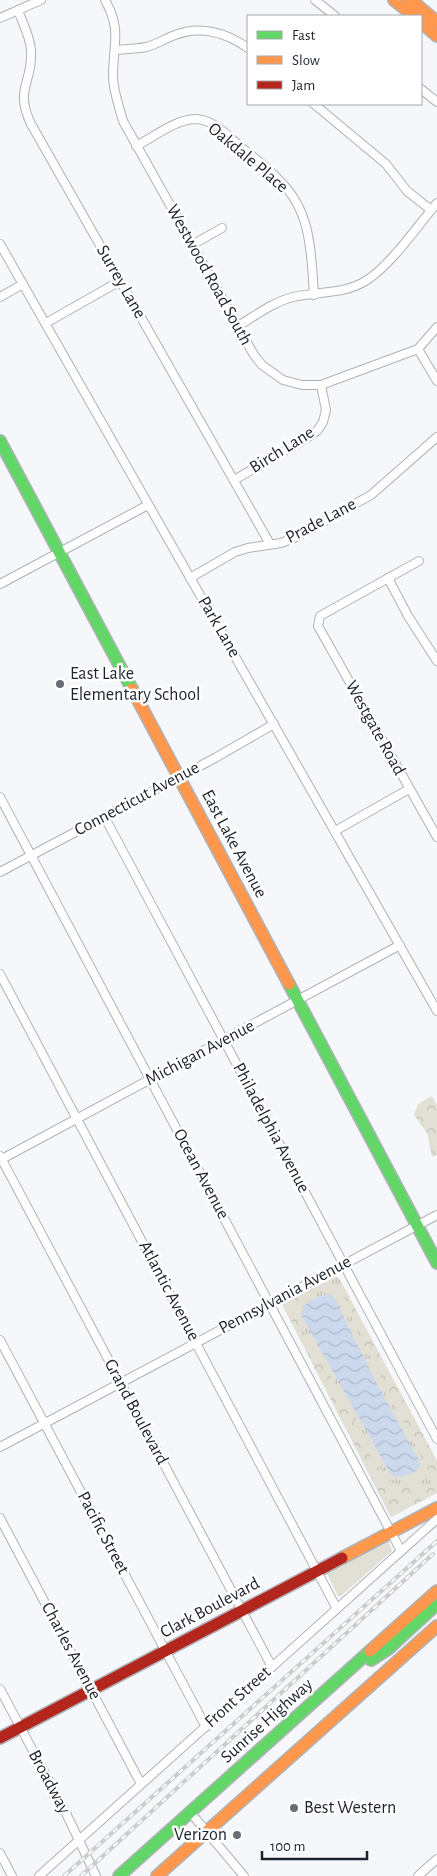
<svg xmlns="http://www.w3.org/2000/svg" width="437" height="1876" font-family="'Alegreya Sans',sans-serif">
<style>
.grass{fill:url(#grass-tufts)}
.forest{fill:url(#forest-crowns)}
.green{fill:#e2dfd5}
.water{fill:url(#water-waves)}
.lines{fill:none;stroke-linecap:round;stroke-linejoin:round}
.street-casing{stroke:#aeb2b7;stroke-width:10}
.fast-casing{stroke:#aeb2b7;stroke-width:14}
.slow-casing{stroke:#aeb2b7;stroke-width:14}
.jam-casing{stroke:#aeb2b7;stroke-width:14}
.street{stroke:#fefefe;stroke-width:8}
.fast{stroke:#63d668;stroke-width:11}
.slow{stroke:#ff974d;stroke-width:11}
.jam{stroke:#b3261e;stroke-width:11}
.rail-casing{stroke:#cbcccd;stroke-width:4}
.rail{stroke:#fff;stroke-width:2;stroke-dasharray:5.5;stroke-linecap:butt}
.poi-dot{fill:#696d75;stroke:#fff;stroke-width:2}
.labels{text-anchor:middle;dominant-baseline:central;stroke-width:5;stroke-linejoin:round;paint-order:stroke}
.street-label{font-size:18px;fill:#1d232d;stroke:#fff}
.poi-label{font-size:18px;fill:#1d232d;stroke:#fff;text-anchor:start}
</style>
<defs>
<pattern id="grass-tufts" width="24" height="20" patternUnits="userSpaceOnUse" patternTransform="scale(1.25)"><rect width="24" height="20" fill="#e2dfd5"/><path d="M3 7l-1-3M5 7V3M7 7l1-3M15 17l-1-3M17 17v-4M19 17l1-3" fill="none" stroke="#c1bfb7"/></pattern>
<pattern id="forest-crowns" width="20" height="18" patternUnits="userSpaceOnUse" patternTransform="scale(1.25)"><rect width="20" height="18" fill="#e2dfd5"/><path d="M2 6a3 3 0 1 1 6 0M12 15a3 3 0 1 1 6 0" fill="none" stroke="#c1bfb7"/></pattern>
<pattern id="water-waves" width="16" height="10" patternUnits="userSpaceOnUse" patternTransform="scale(1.25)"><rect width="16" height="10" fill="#ccd9ed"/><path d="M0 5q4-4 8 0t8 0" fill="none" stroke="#afbacc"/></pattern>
</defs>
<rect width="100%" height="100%" fill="#f5f7fa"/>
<polygon class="grass" points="335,1276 339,1278 437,1461 437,1493 391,1517 282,1304"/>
<g class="forest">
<polygon points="432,1096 437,1105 437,1155 432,1157 427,1133 414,1115 418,1104"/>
<path d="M 343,1286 L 437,1461 L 437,1474 C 427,1472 422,1464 420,1454 L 356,1329 L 344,1296 Z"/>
<polygon points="301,1294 305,1300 300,1315 302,1328 326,1367 351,1415 370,1457 393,1483 405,1486 426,1483 435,1487 434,1494 391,1517 282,1304"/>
</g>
<polygon class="green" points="388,1540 392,1551 341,1596 338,1596 326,1572"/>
<path class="water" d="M 326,1294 L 331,1295 L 335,1299 L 377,1384 L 418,1458 L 420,1466 C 414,1475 404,1476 394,1477 L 389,1471 L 301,1315 L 303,1307 L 311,1300 Z"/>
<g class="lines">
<defs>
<g id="street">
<path d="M 105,0 C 122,30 113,44 113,76 C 113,91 119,106 123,121 L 254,355 L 262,365 L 283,380 L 302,385 L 321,385 L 418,349 L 437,327"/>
<polyline points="315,0 335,16"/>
<path d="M 18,10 C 22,22 31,38 31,51 C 33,83 14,88 31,124 L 270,544"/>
<polyline points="0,18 41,0"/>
<path d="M 115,50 C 126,49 136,49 146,47 C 156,45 166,38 175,35 C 201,25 227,33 248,48"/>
<polyline points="421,89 437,102"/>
<polyline points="314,104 386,164 407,191 431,210"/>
<path d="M 136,146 C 154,137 174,120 195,119 C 213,119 227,135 240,146 C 253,157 268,168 280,181 C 312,212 311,254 314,295"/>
<polyline points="0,244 437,1011"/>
<polyline points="192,245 222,228"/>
<polyline points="0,297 23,284"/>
<polyline points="46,323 120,281"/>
<path d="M 238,326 C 255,316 273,302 293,297 C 318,291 344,295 367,280 C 391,265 418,225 437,203"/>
<polyline points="418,349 437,381"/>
<polyline points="234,480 305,439 317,431 323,422 326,410 321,385"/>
<polyline points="419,561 320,616 318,626 437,837"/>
<polyline points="190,578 235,552 248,548 281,543 296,537 371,495 437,437"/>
<polyline points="388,578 408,616 437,661"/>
<polyline points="0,584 148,505"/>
<polyline points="0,797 401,1551"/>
<polyline points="104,816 437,1439"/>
<polyline points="335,831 409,789"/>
<polyline points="0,872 215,758 274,724"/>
<polyline points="0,974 337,1609"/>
<polyline points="0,1156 272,1667"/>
<polyline points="0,1160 400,945"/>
<polyline points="0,1340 206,1727"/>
<polyline points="0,1447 437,1215"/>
<polyline points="0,1518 141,1784"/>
<polyline points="0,1689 64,1809 96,1876"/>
<polyline points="190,1812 244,1876"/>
<polyline points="0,1853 12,1876"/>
<polyline points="39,1876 437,1519"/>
<polyline points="418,1876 437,1859"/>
</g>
<g id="fast">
<polyline points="0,441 132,689"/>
<polyline points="289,984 437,1263"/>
<polyline points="371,1660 388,1649 437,1604"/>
<polyline points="119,1876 370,1651"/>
</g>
<g id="slow">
<polyline points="394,0 414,16"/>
<polyline points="411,0 437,22"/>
<polyline points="421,22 437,36"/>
<polyline points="132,689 289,984"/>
<polyline points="342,1558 437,1508"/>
<polyline points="370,1651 437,1591"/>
<polyline points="157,1876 437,1626"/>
</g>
<polyline id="jam" points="0,1738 342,1558"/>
</defs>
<use href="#street" class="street-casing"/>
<use href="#fast" class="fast-casing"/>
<use href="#slow" class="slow-casing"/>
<use href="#jam" class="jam-casing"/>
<use href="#street" class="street"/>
<use href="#fast" class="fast"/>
<use href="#slow" class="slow"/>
<use href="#jam" class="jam"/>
<defs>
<g id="rail">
<polyline points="64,1876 437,1541"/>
<polyline points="81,1876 433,1554"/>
</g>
</defs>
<use href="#rail" class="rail-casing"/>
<use href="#rail" class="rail"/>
</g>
<g class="poi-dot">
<circle cx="60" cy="684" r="5"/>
<circle cx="294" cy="1808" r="5"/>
<circle cx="237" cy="1835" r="5"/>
</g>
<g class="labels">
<g class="street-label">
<text transform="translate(248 158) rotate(40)">Oakdale Place</text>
<text transform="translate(209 275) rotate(61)">Westwood Road South</text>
<text transform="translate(121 282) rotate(60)">Surrey Lane</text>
<text transform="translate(282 450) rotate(-32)">Birch Lane</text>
<text transform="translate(321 521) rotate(-28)">Prade Lane</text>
<text transform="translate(219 627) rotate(60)">Park Lane</text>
<text transform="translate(375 728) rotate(61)">Westgate Road</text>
<text transform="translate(137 799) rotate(-28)">Connecticut Avenue</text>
<text transform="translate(234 844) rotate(62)">East Lake Avenue</text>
<text transform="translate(200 1053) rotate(-28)">Michigan Avenue</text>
<text transform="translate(271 1128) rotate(62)">Philadelphia Avenue</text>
<text transform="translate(201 1174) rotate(62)">Ocean Avenue</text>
<text transform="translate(169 1291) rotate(62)">Atlantic Avenue</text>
<text transform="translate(285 1295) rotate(-28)">Pennsylvania Avenue</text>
<text transform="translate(136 1412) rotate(62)">Grand Boulevard</text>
<text transform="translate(103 1533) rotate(62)">Pacific Street</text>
<text transform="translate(210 1608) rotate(-28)">Clark Boulevard</text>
<text transform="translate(71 1651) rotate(62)">Charles Avenue</text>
<text transform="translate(238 1697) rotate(-42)">Front Street</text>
<text transform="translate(267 1721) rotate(-42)">Sunrise Highway</text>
<text transform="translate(49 1782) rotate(62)">Broadway</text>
</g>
<g class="poi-label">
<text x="70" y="674">East Lake<tspan x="70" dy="21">Elementary School</tspan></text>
<text x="304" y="1808">Best Western</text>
<text x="227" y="1835" text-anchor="end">Verizon</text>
</g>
</g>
<rect x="247" y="15" width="175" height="90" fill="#ffffff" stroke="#a5a7ab"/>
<rect x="257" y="31" width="25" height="8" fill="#63d668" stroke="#a5a7ab"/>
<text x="292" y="40" font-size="15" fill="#1d232d">Fast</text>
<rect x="257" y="56" width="25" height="8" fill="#ff974d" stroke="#a5a7ab"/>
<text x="292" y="65" font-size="15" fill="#1d232d">Slow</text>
<rect x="257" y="81" width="25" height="8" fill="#b3261e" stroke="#a5a7ab"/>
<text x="292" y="90" font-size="15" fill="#1d232d">Jam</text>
<path d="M262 1851v8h105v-8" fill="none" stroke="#1d232d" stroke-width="2.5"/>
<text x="270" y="1851" font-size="15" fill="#1d232d" stroke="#ffffff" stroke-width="4" paint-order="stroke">100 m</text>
</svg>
